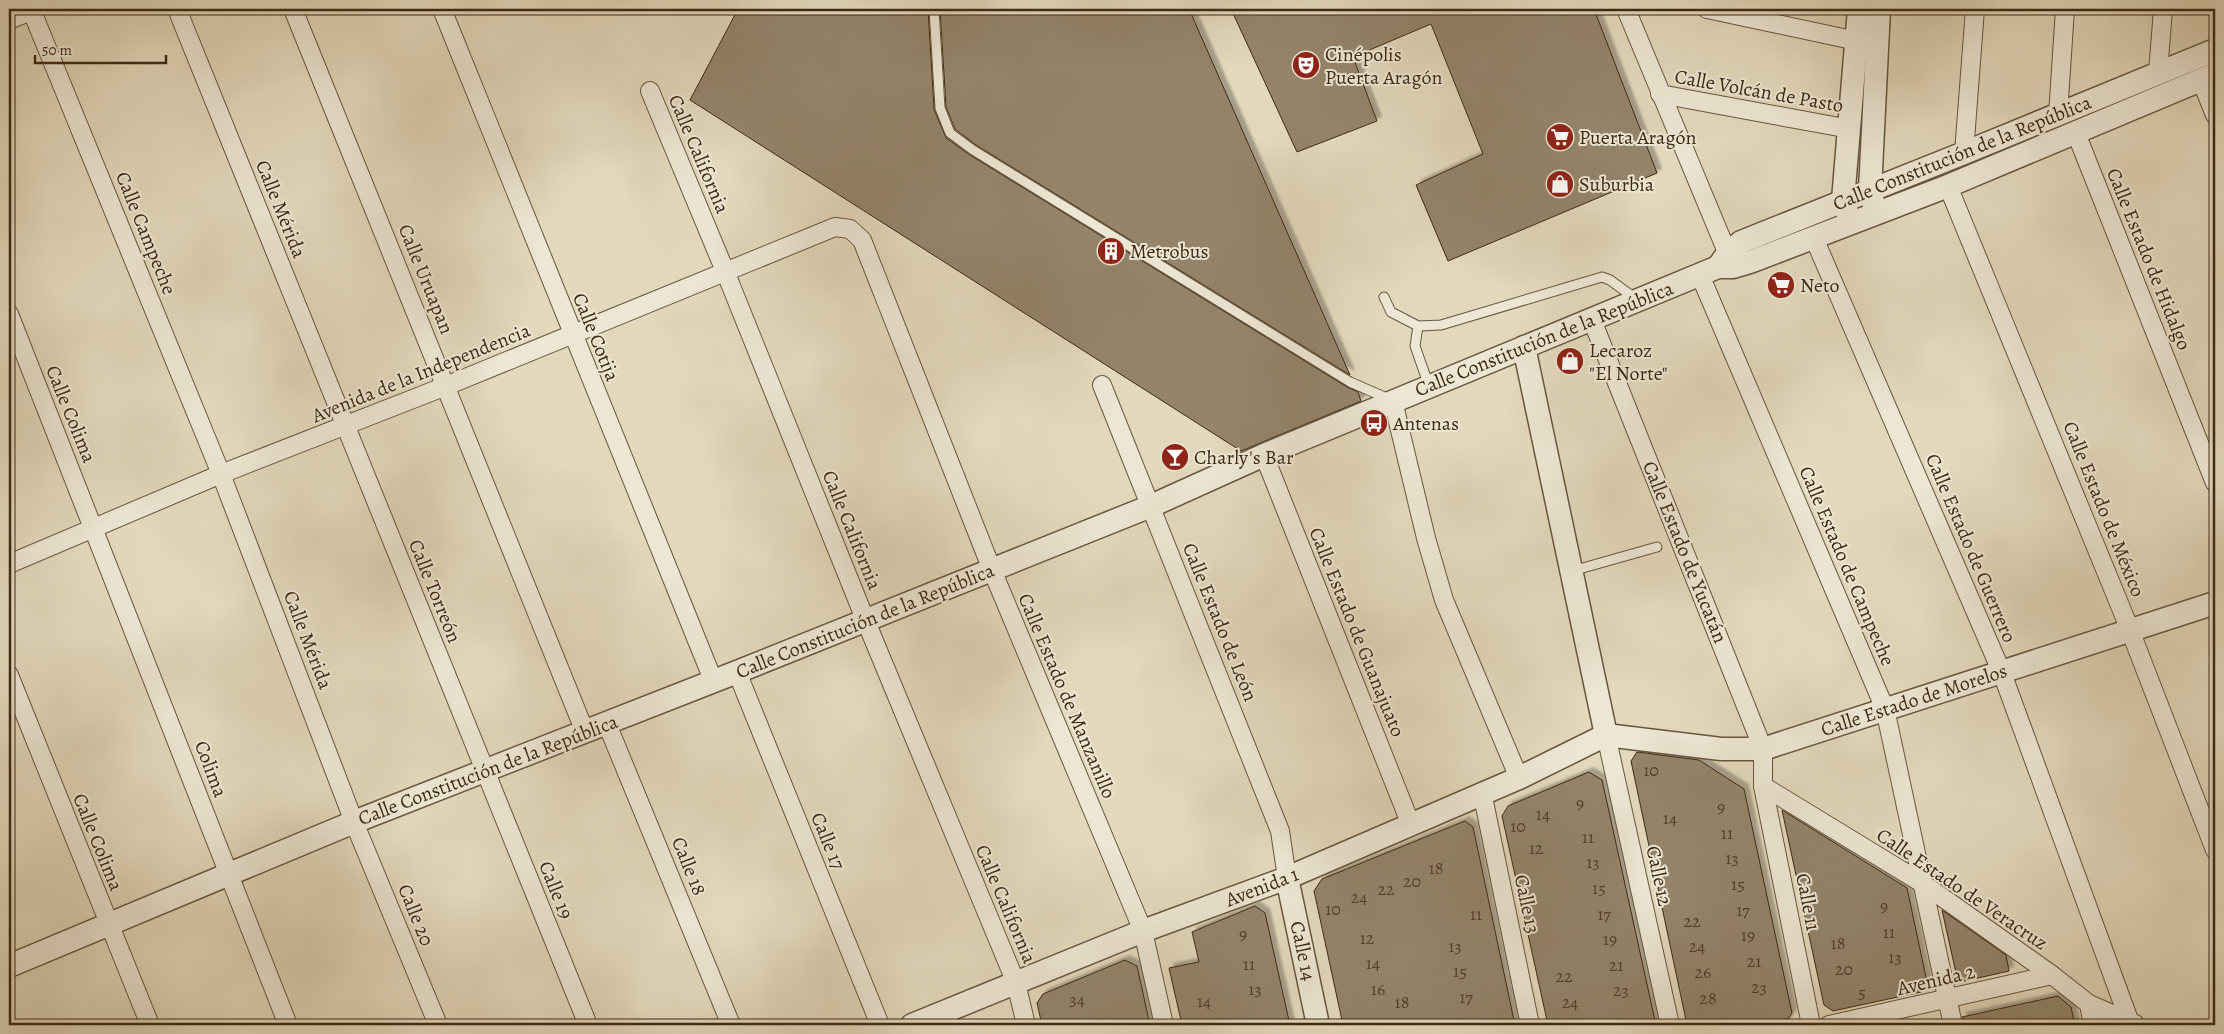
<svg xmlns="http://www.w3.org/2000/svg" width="2224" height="1034" font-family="Alegreya,serif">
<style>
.building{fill:#93846b;stroke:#3d2a14;filter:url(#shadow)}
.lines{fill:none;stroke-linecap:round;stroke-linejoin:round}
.service-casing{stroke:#66563e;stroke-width:11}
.minor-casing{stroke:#66563e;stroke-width:20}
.tertiary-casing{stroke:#66563e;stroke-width:25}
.service{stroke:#ece6d3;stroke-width:9}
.minor{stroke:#ece6d3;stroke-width:18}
.tertiary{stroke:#ece6d3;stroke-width:22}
.labels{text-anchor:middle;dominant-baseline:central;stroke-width:4;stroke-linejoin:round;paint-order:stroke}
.number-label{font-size:18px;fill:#52402a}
.poi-label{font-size:20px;fill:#3d2a14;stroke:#ece6d3;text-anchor:start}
.street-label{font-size:20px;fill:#3d2a14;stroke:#ece6d3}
</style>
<defs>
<filter id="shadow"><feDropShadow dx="4.5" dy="-4.5" stdDeviation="1" flood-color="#0004"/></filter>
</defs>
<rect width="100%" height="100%" fill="#e2d8bb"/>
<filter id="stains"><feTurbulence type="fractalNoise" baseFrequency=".004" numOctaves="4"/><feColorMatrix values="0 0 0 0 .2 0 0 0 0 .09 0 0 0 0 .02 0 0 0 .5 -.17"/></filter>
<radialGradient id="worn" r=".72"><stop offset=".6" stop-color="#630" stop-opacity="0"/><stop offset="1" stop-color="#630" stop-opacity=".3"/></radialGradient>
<g class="building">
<polygon points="738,9 928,9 934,109 946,138 970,155 1347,387 1358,392 1361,401 1241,451 690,100"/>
<polygon points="940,9 1189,9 1350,375 976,145 955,129 946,107"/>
<polygon points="1231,9 1594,9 1657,173 1448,261 1416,185 1483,154 1431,24 1353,57 1377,121 1297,152"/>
<polygon points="1637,752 1699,760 1744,789 1792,1013 1786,1022 1772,1025 1687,1025 1631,761"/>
<polygon points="1589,772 1602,780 1656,1025 1548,1025 1502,816 1508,806"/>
<polygon points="1782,810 1907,888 1927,982 1921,992 1833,1011 1824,1005"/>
<polygon points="1465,821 1473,827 1515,1025 1343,1025 1314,891 1322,879"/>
<polygon points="1255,906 1265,913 1290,1025 1182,1025 1169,968 1199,962 1192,932"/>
<polygon points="1942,910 2006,955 2009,971 1965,981 1956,973"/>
<polygon points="1125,960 1137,966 1150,1025 1042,1025 1037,1003 1043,994"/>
<polygon points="2058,996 2071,1007 2075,1025 1963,1025 1962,1017"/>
</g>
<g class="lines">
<defs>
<g id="service">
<polyline points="934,9 940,108 950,133 973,150 1350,382 1389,399"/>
<polyline points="1384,297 1391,312 1418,326 1441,325 1602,277 1610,280 1636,299"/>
<polyline points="1418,326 1415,346 1429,386"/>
<polyline points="1572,571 1657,547"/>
</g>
<g id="minor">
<polyline points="31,9 221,474 354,822 438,1025"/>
<polyline points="177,9 588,1025"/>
<polyline points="293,9 585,732"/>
<polyline points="442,9 713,680"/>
<polyline points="1626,9 1732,264"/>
<polyline points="1707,9 1857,41"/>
<polyline points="9,20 36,9"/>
<polyline points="2158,73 2163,9"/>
<polyline points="2201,80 2215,115"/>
<polyline points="650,91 725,271 865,619 1016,983 1026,1025"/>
<polyline points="1660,94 1850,129"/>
<polyline points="2058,115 2065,9"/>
<polyline points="2076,133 2215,483"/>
<polyline points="1964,153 1975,9"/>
<polyline points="1948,186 2130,630 2215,850"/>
<polyline points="1814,238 2002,673 2129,1020"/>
<polyline points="1700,275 1885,709 1953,1025"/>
<polyline points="9,314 288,1025"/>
<polyline points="1592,320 1763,749 1763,786 1811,1025"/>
<polyline points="1102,385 1280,831 1287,878"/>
<polyline points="1393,401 1426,538 1444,600 1519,778"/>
<polyline points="1264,455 1411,825"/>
<polyline points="9,564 221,474 446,386 835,227 850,229 862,240 992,570 1143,931 1164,1025"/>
<polyline points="737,672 880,1025"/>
<polyline points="9,675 150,1025"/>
<polyline points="607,724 731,1025"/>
<polyline points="1606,735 1670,1025"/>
<polyline points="1763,786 1922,883 2052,975 2089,1004 2135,1024"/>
<polyline points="1482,792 1530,1025"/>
<polyline points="2089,1004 2093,1025"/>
<polyline points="1829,1025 2052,975"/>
</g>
<g id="tertiary">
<polyline points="1873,202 1870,190 1879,9"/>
<polyline points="1847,212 1843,200 1859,9"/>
<polyline points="1718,267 1728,253 1741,242 1964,153 2215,50"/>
<polyline points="1524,347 1606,735"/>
<polyline points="1606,735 1721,749 1763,749 2215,603"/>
<polyline points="1287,878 1318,1025"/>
<polyline points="9,966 354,822 737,672 1151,506 1264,455 1718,267 1733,267 1750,262 1948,186 2215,74"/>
<polyline points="912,1025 1143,931 1287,878 1519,778 1606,735"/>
</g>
</defs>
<use href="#service" class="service-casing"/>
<use href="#minor" class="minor-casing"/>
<use href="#tertiary" class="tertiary-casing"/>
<use href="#service" class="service"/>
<use href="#minor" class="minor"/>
<use href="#tertiary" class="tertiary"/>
</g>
<defs>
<symbol id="theatre-disc" viewBox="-11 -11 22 22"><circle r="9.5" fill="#8f2418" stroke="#ece6d3"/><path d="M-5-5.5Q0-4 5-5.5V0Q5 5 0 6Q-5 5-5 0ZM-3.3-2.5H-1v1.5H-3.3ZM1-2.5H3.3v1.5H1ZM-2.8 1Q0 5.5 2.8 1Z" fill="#fff"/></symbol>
<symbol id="supermarket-disc" viewBox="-11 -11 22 22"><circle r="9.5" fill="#8f2418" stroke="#ece6d3"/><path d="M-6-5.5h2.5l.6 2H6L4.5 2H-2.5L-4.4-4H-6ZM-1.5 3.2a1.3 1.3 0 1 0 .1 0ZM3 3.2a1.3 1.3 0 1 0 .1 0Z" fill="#fff"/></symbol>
<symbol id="shop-disc" viewBox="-11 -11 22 22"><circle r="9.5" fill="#8f2418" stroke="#ece6d3"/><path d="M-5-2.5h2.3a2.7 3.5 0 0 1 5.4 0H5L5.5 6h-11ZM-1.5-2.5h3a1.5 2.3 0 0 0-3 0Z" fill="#fff"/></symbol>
<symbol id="building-disc" viewBox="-11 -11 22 22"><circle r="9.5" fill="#8f2418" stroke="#ece6d3"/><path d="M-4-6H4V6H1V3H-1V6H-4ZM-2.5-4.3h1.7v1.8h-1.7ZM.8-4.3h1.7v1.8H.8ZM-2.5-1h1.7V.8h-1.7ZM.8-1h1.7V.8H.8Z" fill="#fff"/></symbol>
<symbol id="bus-disc" viewBox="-11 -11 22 22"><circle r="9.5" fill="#8f2418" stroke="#ece6d3"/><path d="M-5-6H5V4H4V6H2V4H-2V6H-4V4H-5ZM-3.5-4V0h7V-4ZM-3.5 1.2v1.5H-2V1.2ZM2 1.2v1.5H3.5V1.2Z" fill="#fff"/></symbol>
<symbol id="bar-disc" viewBox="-11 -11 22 22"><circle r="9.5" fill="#8f2418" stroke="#ece6d3"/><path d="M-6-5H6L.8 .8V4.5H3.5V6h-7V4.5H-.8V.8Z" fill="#fff"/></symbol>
</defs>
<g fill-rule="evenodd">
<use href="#theatre-disc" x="1290" y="49" width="32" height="32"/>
<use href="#supermarket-disc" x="1544" y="121" width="32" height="32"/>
<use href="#shop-disc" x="1544" y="168" width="32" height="32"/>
<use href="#building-disc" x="1095" y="235" width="32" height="32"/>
<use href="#supermarket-disc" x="1765" y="269" width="32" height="32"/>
<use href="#shop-disc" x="1554" y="345" width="32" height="32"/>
<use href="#bus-disc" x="1358" y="407" width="32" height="32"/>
<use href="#bar-disc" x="1159" y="441" width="32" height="32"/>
</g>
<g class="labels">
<g class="number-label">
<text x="1651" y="770">10</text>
<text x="1580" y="803">9</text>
<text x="1721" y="807">9</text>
<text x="1543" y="814">14</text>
<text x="1670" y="818">14</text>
<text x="1518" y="826">10</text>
<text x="1727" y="833">11</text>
<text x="1588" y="837">11</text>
<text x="1536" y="848">12</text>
<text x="1732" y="858">13</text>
<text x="1593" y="862">13</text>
<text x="1436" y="868">18</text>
<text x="1412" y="881">20</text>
<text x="1738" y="884">15</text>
<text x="1599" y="888">15</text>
<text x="1386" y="889">22</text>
<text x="1359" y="897">24</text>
<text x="1884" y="906">9</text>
<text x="1333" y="909">10</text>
<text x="1743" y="910">17</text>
<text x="1476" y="914">11</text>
<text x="1604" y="914">17</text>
<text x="1692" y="921">22</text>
<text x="1889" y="932">11</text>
<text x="1243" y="934">9</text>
<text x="1748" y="935">19</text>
<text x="1367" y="938">12</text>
<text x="1610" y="939">19</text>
<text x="1838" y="943">18</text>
<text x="1455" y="946">13</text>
<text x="1697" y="946">24</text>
<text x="1895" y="957">13</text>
<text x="1754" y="961">21</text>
<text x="1373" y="963">14</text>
<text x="1249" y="964">11</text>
<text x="1616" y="965">21</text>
<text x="1844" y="969">20</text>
<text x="1460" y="971">15</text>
<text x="1703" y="972">26</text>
<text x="1564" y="976">22</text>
<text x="1759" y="987">23</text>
<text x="1255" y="989">13</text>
<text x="1378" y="989">16</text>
<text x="1621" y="990">23</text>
<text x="1862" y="992">5</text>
<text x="1466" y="997">17</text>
<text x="1708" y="998">28</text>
<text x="1077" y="999">34</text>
<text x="1204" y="1001">14</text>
<text x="1402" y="1002">18</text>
<text x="1570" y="1002">24</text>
</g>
<g class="poi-label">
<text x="1325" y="54">Cinépolis<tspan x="1325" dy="23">Puerta Aragón</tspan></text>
<text x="1579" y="137">Puerta Aragón</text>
<text x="1579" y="184">Suburbia</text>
<text x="1130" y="251">Metrobus</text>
<text x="1800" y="285">Neto</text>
<text x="1589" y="350">Lecaroz<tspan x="1589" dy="23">"El Norte"</tspan></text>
<text x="1393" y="423">Antenas</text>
<text x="1194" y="457">Charly's Bar</text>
</g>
<g class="street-label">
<text transform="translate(1759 91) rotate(10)">Calle Volcán de Pasto</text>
<text transform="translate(1962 153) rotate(-22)">Calle Constitución de la República</text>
<text transform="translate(699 154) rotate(67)">Calle California</text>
<text transform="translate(281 209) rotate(68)">Calle Mérida</text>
<text transform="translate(146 233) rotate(68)">Calle Campeche</text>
<text transform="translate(2149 259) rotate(68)">Calle Estado de Hidalgo</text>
<text transform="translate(426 279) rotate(68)">Calle Uruapan</text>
<text transform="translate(596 337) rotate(68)">Calle Cotija</text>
<text transform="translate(1544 339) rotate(-22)">Calle Constitución de la República</text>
<text transform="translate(421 373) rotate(-22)">Avenida de la Independencia</text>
<text transform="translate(71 414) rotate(68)">Calle Colima</text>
<text transform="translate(2104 509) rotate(68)">Calle Estado de México</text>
<text transform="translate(852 530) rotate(68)">Calle California</text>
<text transform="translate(1971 548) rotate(67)">Calle Estado de Guerrero</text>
<text transform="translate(1685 552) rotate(68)">Calle Estado de Yucatán</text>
<text transform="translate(1847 566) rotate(67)">Calle Estado de Campeche</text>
<text transform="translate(435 591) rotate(68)">Calle Torreón</text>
<text transform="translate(865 621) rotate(-22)">Calle Constitución de la República</text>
<text transform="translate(1220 622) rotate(68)">Calle Estado de León</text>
<text transform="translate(1357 632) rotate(68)">Calle Estado de Guanajuato</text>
<text transform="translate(308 640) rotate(69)">Calle Mérida</text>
<text transform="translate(1067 696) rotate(67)">Calle Estado de Manzanillo</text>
<text transform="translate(1914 700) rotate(-18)">Calle Estado de Morelos</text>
<text transform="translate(211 769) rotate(69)">Colima</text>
<text transform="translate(488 770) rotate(-21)">Calle Constitución de la República</text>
<text transform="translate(828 841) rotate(68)">Calle 17</text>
<text transform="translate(98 842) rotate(68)">Calle Colima</text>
<text transform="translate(689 866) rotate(68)">Calle 18</text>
<text transform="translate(1659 876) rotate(78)">Calle 12</text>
<text transform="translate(1262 887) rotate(-21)">Avenida 1</text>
<text transform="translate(1962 889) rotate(34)">Calle Estado de Veracruz</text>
<text transform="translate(556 890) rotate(68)">Calle 19</text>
<text transform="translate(1808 902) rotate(79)">Calle 11</text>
<text transform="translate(1006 904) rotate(67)">Calle California</text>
<text transform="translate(1527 904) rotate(78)">Calle 13</text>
<text transform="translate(416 915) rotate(68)">Calle 20</text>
<text transform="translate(1303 951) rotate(78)">Calle 14</text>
<text transform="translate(1936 980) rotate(-13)">Avenida 2</text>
</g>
</g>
<rect width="2224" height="1034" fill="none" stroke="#e2d8bb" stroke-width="30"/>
<rect x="10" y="10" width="2204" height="1014" fill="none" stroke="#3d2a14" stroke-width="2.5"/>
<rect x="15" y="15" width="2194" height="1004" fill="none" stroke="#3d2a14"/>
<path d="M35 55v8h131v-8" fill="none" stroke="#3d2a14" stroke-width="2.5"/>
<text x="42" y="55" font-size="15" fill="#3d2a14" stroke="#ece6d3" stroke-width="4" paint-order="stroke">50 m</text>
<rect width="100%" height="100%" filter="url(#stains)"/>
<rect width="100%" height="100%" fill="url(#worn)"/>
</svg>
